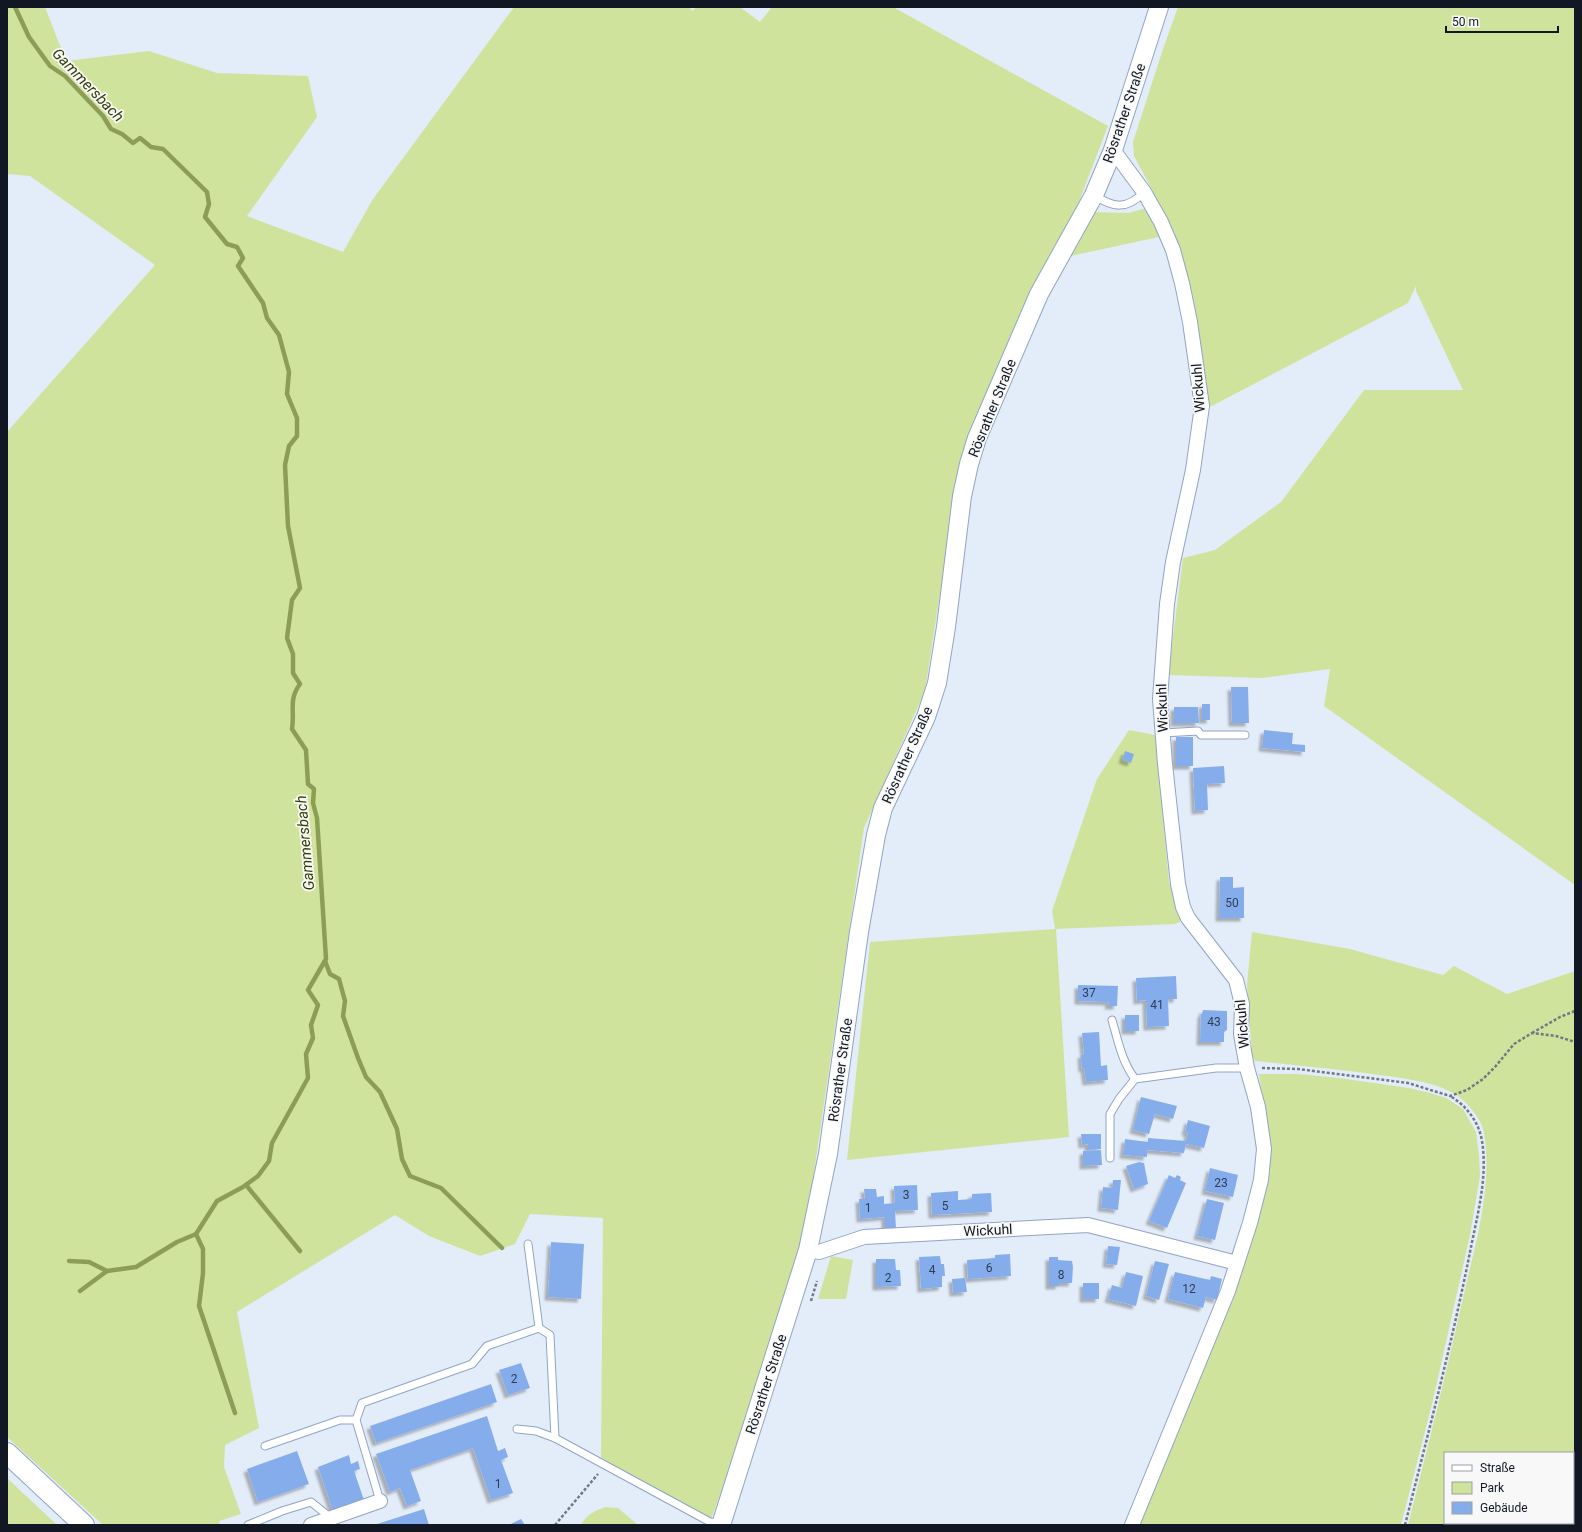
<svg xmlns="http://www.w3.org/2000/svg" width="1582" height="1532" font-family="Roboto,sans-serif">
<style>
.green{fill:#d0e39d;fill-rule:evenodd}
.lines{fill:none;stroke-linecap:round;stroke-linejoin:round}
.stream{stroke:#8c9e55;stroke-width:4.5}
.building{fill:#86adeb;filter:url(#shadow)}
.service-casing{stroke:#91a4c3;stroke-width:9}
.minor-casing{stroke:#91a4c3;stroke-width:16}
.tertiary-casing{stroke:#91a4c3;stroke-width:20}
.secondary-casing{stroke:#91a4c3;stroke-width:22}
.path{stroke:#717985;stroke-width:2.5;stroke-dasharray:3 2;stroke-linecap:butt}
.service{stroke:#fff;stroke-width:7}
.minor{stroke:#fff;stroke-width:14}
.tertiary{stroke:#fff;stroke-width:18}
.secondary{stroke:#fff;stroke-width:20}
.labels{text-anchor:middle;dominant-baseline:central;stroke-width:3.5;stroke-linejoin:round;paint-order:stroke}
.number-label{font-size:12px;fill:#2e3d55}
.street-label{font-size:14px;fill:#111823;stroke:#f8f8f8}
.water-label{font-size:15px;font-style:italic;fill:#323d04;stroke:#f8f8f8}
</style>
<defs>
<filter id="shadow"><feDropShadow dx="-3.5" dy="3.5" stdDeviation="1" flood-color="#0004"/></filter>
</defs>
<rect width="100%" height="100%" fill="#e3ecf9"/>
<g class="green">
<polygon points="7,7 45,7 66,61 149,51 217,73 308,76 317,117 247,216 343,252 373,199 514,7 689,7 692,11 697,7 740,7 760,22 772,7 893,7 1108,126 1075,212 1022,310 964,456 958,476 925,691 864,828 809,1207 796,1259 776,1321 746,1424 710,1522 621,1474 601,1457 603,1218 530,1214 515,1244 480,1256 429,1236 395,1215 237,1312 259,1428 225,1445 224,1467 241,1514 219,1521 220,1525 103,1525 7,1437 7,432 155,265 30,176 7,174"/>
<polygon points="1178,7 1575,7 1575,885 1324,706 1330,669 1262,678 1168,675 1183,558 1215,550 1281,502 1364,390 1463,390 1416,291 1416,286 1408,303 1208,408 1188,280 1165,214 1134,156 1133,142 1163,49"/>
<polygon points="1147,208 1159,237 1066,257 1091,212 1128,213"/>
<polygon points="1129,730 1155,735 1169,882 1182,921 1175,924 1056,929 1069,1137 847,1160 870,942 1055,929 1052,911 1097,779"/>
<path d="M 1252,932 L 1350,949 L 1443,975 L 1454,966 L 1507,994 L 1575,971 L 1575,1525 L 1408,1525 C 1427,1450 1446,1374 1463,1298 C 1475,1245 1493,1188 1484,1133 C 1482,1119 1465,1099 1453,1093 C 1429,1080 1399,1078 1373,1074 C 1334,1069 1295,1065 1255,1061 L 1252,1054 L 1247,985 ZM 1445,1453 L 1573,1453 L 1573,1523 L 1445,1523 Z"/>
<polygon points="1259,1074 1298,1074 1339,1078 1409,1088 1430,1093 1446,1098 1463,1109 1476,1132 1479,1155 1480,1176 1470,1235 1433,1400 1401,1525 1139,1525 1240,1272 1269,1149"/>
<polygon points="831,1256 853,1260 846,1299 818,1299"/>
<polygon points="7,1478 57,1525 7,1525"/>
<path d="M 606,1507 L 618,1508 L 638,1525 L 581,1525 C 586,1515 595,1510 606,1507 Z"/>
</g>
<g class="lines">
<g class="stream">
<path d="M 15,7 L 29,37 L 50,66 L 65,76 L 103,116 L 111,129 L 122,134 L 133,143 L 140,138 L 151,147 L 163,149 L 207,192 L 209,204 L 205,217 L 227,244 L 237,247 L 243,258 L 238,266 L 263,303 L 267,318 L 279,335 L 289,372 L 287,394 L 297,418 L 297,436 L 289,446 L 285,465 L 288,526 L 300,588 L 292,600 L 287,638 L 293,654 L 293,673 L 300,684 C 288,700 295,711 292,729 L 306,750 L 308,784 L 314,789 L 313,803 L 317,818 L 326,959 L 308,990 L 318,1005 L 311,1025 L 313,1038 L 306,1054 L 308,1078 L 272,1143 L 269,1161 L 258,1176 L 243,1187 L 217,1201 L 196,1234 L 177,1242 L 136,1267 L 107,1271 L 80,1291"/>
<polyline points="325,961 330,974 339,979 345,1001 343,1016 358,1058 366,1077 380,1092 397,1129 402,1159 410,1176 441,1188 502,1248"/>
<polyline points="246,1185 300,1251"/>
<polyline points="196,1234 203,1249 203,1273 199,1306 235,1413"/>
<polyline points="69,1261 89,1262 107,1271"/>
</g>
</g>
<g class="building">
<polygon points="1231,687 1248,687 1249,723 1232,723"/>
<rect x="1202" y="704" width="8" height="16"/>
<polygon points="1174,707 1198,707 1199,723 1174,723"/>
<polygon points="1264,730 1293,733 1292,744 1305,745 1305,752 1262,748"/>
<rect x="1176" y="737" width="17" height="29"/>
<polygon points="1125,751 1134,754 1131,763 1122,760"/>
<polygon points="1224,766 1225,783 1207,784 1208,810 1195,811 1193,768"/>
<polygon points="1220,877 1233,877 1233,888 1244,887 1244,918 1219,918"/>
<polygon points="1176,976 1177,999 1168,999 1169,1026 1147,1027 1146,1000 1137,1001 1136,978"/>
<polygon points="1078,985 1118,986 1117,1006 1108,1006 1109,1002 1078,1001"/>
<polygon points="1203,1010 1227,1011 1227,1030 1224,1032 1224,1042 1200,1042 1201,1014 1202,1014"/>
<rect x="1125" y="1015" width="14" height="16"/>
<polygon points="1099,1032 1101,1066 1107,1065 1108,1080 1086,1082 1084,1068 1082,1069 1081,1055 1084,1054 1082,1033"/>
<polygon points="1141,1097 1177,1106 1173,1119 1155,1114 1149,1134 1133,1130"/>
<polygon points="1188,1120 1210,1126 1204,1148 1186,1144 1184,1153 1147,1150 1147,1157 1123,1155 1125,1139 1148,1142 1148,1138 1186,1141 1188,1133 1185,1132"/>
<polygon points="1081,1134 1101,1134 1101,1149 1088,1150 1088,1144 1082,1145"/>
<polygon points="1101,1150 1102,1165 1083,1166 1083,1151"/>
<polygon points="1139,1162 1144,1163 1148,1184 1134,1189 1126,1166"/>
<polygon points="1210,1168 1238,1175 1233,1197 1205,1191"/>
<polygon points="1169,1175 1175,1178 1177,1175 1181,1177 1180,1180 1186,1183 1167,1228 1149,1221"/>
<polygon points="1113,1180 1121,1180 1118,1210 1101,1208 1103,1187 1112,1188"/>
<polygon points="917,1185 918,1210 895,1211 896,1229 885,1229 885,1217 860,1219 859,1199 865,1199 864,1189 876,1189 877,1197 884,1196 884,1204 895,1203 894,1186"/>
<polygon points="958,1191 958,1200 972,1199 972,1194 991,1193 992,1212 932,1215 931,1193"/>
<polygon points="1207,1199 1224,1203 1215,1240 1197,1236"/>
<polygon points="551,1242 584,1244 581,1299 548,1297"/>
<polygon points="1108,1246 1120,1247 1117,1265 1106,1264"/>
<polygon points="1010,1254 1011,1276 968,1279 967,1260 995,1258 995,1255"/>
<polygon points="940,1256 941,1264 944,1264 945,1276 942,1276 942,1287 921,1289 919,1257"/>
<polygon points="1049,1257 1058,1257 1058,1260 1072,1261 1073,1267 1072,1283 1059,1283 1059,1286 1049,1286"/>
<polygon points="876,1259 895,1259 896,1270 900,1270 901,1286 876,1287"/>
<polygon points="1155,1261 1169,1264 1159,1300 1146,1296"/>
<polygon points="1126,1272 1143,1276 1136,1306 1108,1299 1112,1285 1122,1288"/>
<polygon points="1175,1272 1210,1280 1211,1276 1222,1279 1217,1300 1206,1297 1203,1308 1168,1299"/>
<polygon points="965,1278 967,1292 953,1293 952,1279"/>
<rect x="1083" y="1283" width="16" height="16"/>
<polygon points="521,1363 530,1388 508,1395 499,1370"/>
<polygon points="491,1384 497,1402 376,1443 370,1426"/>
<polygon points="487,1416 498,1451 505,1448 508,1457 501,1460 513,1493 491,1500 473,1448 410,1470 421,1501 407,1506 400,1488 390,1492 376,1454"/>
<polygon points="297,1451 309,1484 258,1502 247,1469"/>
<polygon points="349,1455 351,1464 358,1461 360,1469 354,1471 364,1500 333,1511 318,1467"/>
<polygon points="424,1509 429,1525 374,1525"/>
<polygon points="521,1519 525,1525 509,1525"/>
</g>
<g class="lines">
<defs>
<g id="service">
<path d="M 1094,195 C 1113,208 1127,210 1144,192"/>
<polyline points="1163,733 1198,731 1201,735 1245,735"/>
<path d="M 1112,1020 C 1118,1041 1122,1062 1135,1079"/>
<polyline points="1110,1158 1110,1114 1119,1099 1135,1079 1216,1068 1247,1068"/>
<polyline points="528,1244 539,1328"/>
<polyline points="517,1429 536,1431 555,1438 710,1522 721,1524"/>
<polyline points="265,1446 340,1420 356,1420"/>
<polyline points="380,1501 356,1420 362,1403 472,1364 487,1346 539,1328 550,1335 555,1438"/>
<polyline points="248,1525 282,1511 311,1502 331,1518"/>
</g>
<g id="minor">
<polyline points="1113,150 1144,192 1161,222 1173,250 1182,283 1190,322 1202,406 1193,470 1173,562 1167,604 1160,699 1165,764 1178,884 1183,907 1188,918 1236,980 1242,1004 1241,1034 1247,1068 1258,1107 1264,1149 1261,1180 1250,1223 1228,1291 1132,1525"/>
<polyline points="808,1250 819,1252 864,1237 1088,1225 1237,1263"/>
<polyline points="311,1525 380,1501"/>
</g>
<polyline id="tertiary" points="721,1525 808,1250 828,1154 859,932 876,835 883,808 926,717 937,683 946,627 962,496 969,464 977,438 1039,294 1094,195 1113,150 1159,7"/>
<polyline id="secondary" points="7,1453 84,1525"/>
</defs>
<use href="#service" class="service-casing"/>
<use href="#minor" class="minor-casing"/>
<use href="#tertiary" class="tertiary-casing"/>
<use href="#secondary" class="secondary-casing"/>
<g class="path">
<polyline points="1532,1033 1560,1017 1575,1011"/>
<polyline points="1262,1068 1298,1069 1408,1083 1450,1096 1467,1090 1483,1079 1495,1067 1514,1044 1532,1033 1556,1036 1575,1042"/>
<polyline points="811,1301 817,1281"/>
<polyline points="555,1525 598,1474"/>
<path d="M 1405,1525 C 1428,1434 1452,1343 1470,1252 C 1477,1216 1488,1178 1482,1141 C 1479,1122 1466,1105 1450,1096"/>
</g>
<use href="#service" class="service"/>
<use href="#minor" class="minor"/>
<use href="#tertiary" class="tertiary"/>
<use href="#secondary" class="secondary"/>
</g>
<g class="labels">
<g class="number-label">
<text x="1232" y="903">50</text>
<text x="1089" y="993">37</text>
<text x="1157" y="1005">41</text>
<text x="1214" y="1022">43</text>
<text x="1221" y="1183">23</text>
<text x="906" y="1195">3</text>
<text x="945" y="1206">5</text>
<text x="868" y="1208">1</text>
<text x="989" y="1268">6</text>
<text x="932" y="1270">4</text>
<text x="1061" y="1275">8</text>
<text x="888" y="1278">2</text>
<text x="1189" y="1289">12</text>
<text x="514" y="1379">2</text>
<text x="498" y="1484">1</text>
</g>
<g class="street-label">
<text transform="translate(1124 113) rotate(-71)">Rösrather Straße</text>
<text transform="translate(1198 388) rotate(-94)">Wickuhl</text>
<text transform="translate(992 408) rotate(-68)">Rösrather Straße</text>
<text transform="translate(1162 708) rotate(-92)">Wickuhl</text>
<text transform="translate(907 755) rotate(-66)">Rösrather Straße</text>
<text transform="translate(1242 1024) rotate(-95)">Wickuhl</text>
<text transform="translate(840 1070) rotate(-82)">Rösrather Straße</text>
<text transform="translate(988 1230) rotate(-3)">Wickuhl</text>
<text transform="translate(766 1384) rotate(-72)">Rösrather Straße</text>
</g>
<g class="water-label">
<text transform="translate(88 85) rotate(46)">Gammersbach</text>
<text transform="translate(305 843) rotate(-95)">Gammersbach</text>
</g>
</g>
<rect width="1582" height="1532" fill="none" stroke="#111823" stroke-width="16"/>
<rect x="1444" y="1452" width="130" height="72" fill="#f8f8f8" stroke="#9c9ea3"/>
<rect x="1452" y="1465" width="20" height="6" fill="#ffffff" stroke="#9c9ea3"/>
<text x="1480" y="1472" font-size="12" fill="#111823">Straße</text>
<rect x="1452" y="1482" width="20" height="12" fill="#d0e39d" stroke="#9c9ea3"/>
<text x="1480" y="1492" font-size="12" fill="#111823">Park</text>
<rect x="1452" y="1502" width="20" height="12" fill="#86adeb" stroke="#9c9ea3"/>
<text x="1480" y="1512" font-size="12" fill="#111823">Gebäude</text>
<path d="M1446 26v6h112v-6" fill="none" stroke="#111823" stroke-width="2"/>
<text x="1452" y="26" font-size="12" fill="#111823" stroke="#f8f8f8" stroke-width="3" paint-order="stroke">50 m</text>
</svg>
